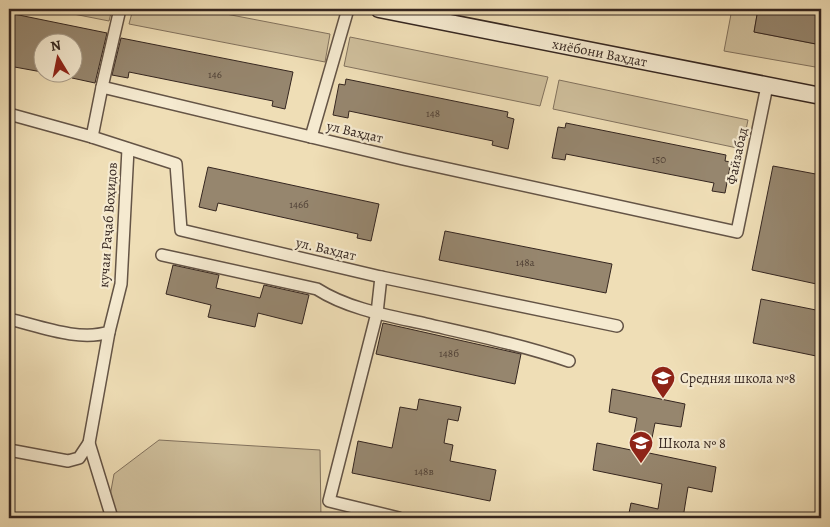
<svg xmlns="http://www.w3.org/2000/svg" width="830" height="527" font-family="Alegreya,serif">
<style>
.green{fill:#cfbf9c;stroke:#82725e}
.building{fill:#96866e;stroke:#352620}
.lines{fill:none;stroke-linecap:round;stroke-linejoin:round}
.minor-casing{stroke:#645446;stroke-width:14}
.secondary-casing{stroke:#352620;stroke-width:19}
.minor{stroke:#f5ead0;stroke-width:11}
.secondary{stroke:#f5ead0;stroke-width:16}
.labels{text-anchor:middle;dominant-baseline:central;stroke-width:4.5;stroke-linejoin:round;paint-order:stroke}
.number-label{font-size:11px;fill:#4d3e34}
.street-label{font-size:14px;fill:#352620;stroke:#f5ead0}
.poi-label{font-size:14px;fill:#352620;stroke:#f5ead0;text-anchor:start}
</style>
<rect width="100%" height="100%" fill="#efdeb6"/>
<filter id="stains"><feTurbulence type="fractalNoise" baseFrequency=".004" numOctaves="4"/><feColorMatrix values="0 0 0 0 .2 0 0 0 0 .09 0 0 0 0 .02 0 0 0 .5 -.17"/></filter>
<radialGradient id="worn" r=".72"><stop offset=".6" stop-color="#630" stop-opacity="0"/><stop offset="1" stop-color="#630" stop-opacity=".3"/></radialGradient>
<g class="green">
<polygon points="48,9 112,9 109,21"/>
<polygon points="133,9 200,9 330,34 325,62 129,24"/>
<polygon points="732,9 758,9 754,32 821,45 821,68 724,51"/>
<polygon points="350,37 548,77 540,106 344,66"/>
<polygon points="559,80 748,120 742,149 553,109"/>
<polygon points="159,440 320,450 321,518 106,518 114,474"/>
</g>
<g class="building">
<polygon points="758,9 821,9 821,45 754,32"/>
<polygon points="9,13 107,33 95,83 72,78 72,42 42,42 42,72 9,66"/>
<polygon points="121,38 293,72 285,109 272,106 273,101 129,72 128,78 112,75"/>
<polygon points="346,79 508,112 507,117 514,119 508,149 492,145 493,141 349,111 348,118 333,115 339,84 345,85"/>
<polygon points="566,123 726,155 725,161 731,162 725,193 712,191 714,183 566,154 565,160 552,158 558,127 565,128"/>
<polygon points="773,166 821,175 821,285 752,270"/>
<polygon points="208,167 379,204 371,241 357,238 358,234 218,203 216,211 199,207"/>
<polygon points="445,231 612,264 606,293 439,260"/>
<polygon points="173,265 219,275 216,288 260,298 264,285 309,295 302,324 258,313 255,327 208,317 211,305 166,294"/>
<polygon points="761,299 821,311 821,357 753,343"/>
<polygon points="383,323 521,354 515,384 376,354"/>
<polygon points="612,389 685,404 681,427 655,423 649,453 716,467 712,492 688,487 683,518 628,518 631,503 658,509 662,484 593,470 597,443 631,450 637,418 609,412"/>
<polygon points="419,399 461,407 458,421 448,419 444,443 453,445 450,461 496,470 490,501 352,473 358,441 392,448 400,407 417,410"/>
</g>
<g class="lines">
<defs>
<g id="minor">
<polyline points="102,87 120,9"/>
<polyline points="9,114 92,137 102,87 403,159 737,232 767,86"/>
<polyline points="92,137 176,164 181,230 381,277 617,326"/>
<polyline points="311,137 348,9"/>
<path d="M 162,255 L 317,289 C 348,309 390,316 426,324 C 474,335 522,345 569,361"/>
<polyline points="381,277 377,313 329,501 399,518"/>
<path d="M 9,319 C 39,326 79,342 109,332 L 121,284 L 128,149"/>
<polyline points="89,443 112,518"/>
<polyline points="9,450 68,461 79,458 89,443 109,332"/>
</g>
<g id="secondary">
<path id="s1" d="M 379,9 L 821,96"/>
</g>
</defs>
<use href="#minor" class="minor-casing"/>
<use href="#secondary" class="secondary-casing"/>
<use href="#minor" class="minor"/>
<use href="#secondary" class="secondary"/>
</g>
<defs>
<symbol id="school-pin" viewBox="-11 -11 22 30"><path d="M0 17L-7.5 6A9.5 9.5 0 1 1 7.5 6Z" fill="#8f2418" stroke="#f5ead0"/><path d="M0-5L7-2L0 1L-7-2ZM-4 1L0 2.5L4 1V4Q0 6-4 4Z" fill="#fff"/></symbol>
</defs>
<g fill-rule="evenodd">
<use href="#school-pin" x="649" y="364" width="28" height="38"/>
<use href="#school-pin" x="627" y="429" width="28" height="38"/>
</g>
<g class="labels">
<g class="number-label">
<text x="215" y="74">146</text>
<text x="433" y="113">148</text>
<text x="659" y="159">150</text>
<text x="299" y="204">146б</text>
<text x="525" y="262">148а</text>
<text x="449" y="353">148б</text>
<text x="424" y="471">148в</text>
</g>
<g class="street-label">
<text stroke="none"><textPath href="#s1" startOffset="225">хиёбони Ваҳдат</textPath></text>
<text transform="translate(355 132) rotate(13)">ул Ваҳдат</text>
<text transform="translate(737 156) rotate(-78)">Файзабад</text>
<text transform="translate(108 225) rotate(-86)">кучаи Раҷаб Воҳидов</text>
<text transform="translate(326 249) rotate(13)">ул. Вахдат</text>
</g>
<g class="poi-label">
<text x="680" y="378">Средняя школа №8</text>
<text x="658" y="443">Школа № 8</text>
</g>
</g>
<rect width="830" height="527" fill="none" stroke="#efdeb6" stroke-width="30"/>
<rect x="10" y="10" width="810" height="507" fill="none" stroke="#352620" stroke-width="2.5"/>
<rect x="15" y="15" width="800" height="497" fill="none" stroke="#352620"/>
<g transform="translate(58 58) rotate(350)"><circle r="24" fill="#f5ead0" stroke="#a89c8a"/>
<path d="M0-4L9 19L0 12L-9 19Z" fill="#8f2418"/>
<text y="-8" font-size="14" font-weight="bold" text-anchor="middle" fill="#352620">N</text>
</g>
<rect width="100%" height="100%" filter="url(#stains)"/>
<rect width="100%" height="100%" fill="url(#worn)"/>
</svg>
